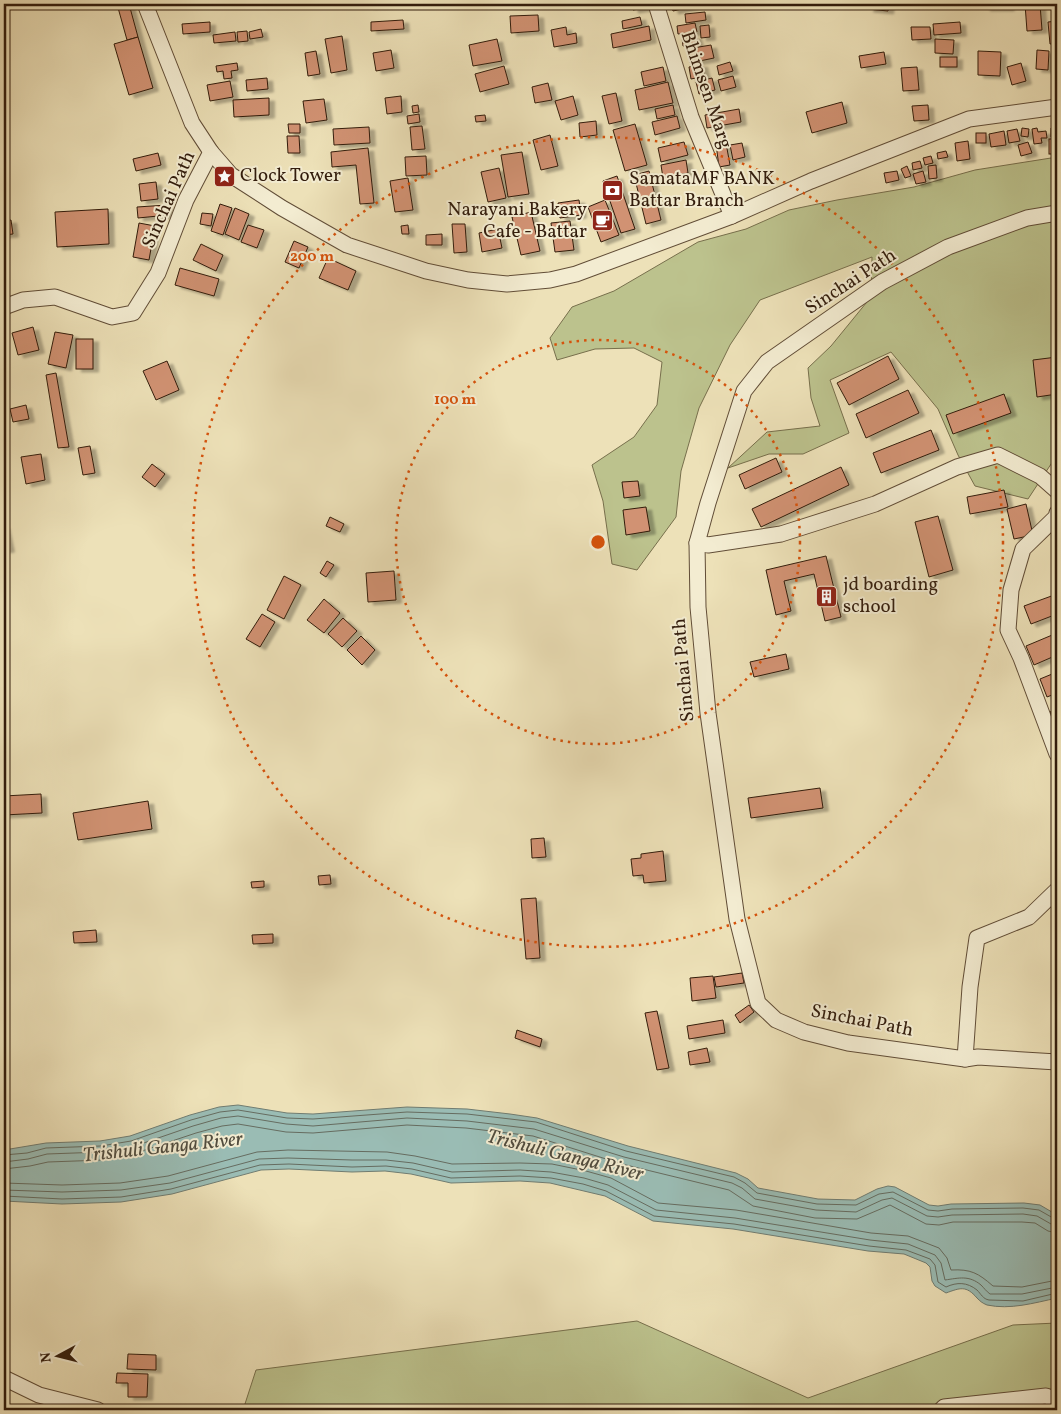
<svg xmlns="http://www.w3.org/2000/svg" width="1061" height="1414" font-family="Vollkorn,serif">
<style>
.green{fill:#bcc28d;stroke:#776f4c}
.water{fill:#9abcb4;stroke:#707c71}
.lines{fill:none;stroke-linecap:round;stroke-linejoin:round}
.shore{stroke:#666c60;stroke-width:1}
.building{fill:#d19273;stroke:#321c0c;filter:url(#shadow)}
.minor-casing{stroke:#614d37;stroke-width:17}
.minor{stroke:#f3ecd1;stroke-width:15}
.ring{fill:none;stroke:#d6530c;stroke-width:2.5;stroke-dasharray:2.5 5}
.labels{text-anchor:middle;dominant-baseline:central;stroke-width:4;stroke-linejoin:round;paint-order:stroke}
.street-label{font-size:19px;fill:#321c0c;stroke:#f3ecd1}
.poi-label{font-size:19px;fill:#321c0c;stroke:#f3ecd1;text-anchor:start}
.water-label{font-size:20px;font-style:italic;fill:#514c3e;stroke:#f3ecd1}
.centre{fill:#d6530c;stroke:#f3ecd1;stroke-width:2.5}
.ring-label{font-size:15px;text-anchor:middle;font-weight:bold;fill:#d6530c;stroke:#f3ecd1;stroke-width:4;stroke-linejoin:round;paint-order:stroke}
</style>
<defs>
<filter id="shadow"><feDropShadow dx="5.5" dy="3" stdDeviation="1" flood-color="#0004"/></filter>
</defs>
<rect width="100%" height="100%" fill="#ede1b8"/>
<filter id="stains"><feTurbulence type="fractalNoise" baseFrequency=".004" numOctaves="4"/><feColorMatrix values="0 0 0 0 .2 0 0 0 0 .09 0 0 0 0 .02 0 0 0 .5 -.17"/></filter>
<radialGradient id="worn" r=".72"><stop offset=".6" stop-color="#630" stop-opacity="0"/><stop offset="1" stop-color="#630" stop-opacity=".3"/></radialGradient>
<g class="green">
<polygon points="1051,158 1057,158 1057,455 1028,499 975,486 958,455 938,409 891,352 830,380 849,433 803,454 769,454 728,468 767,432 820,426 811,398 808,368 831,346 871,297 872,257 760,300 730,345 699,408 681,471 676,517 637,570 612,564 603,501 592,465 634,437 657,405 662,362 634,348 595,349 557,360 550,338 572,307 614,291 698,242 746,229 789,210 837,200 914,187 975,170"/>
<polygon points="637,1321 808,1398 1013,1325 1057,1323 1057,1410 243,1410 256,1370"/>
</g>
<path class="water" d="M 238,1105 L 287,1113 L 313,1114 L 407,1107 L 467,1109 L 510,1114 L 537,1118 L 628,1146 L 736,1173 L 748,1179 L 758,1188 L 818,1199 L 855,1200 L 877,1189 L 888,1186 L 895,1187 L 929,1205 L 938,1206 L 951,1204 L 1024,1203 L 1040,1205 L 1057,1215 L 1057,1298 C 1034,1303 1010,1310 987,1305 C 982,1303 980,1301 977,1298 C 966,1285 960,1288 946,1293 L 935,1286 L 932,1281 L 930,1267 L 926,1263 L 904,1254 L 868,1251 L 733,1229 L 653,1221 L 605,1196 L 550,1183 L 520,1181 L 451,1183 L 411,1174 L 385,1171 L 352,1172 L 289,1169 L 261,1170 L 172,1194 L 121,1202 L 62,1204 L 4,1201 L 4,1150 L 46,1143 L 100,1141 L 130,1136 L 190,1115 L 219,1107 Z"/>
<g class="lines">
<g class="shore">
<polyline points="4,1155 27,1153 46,1148 101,1146 131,1141 191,1120 220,1112 238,1110 287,1118 313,1119 407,1112 467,1114 536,1122 626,1151 734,1177 745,1183 757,1193 817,1204 856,1205 879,1194 893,1192 928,1210 938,1211 952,1209 1023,1208 1039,1210 1053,1218 1057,1219"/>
<polyline points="4,1162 28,1159 47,1154 102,1152 132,1147 193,1126 221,1118 238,1116 286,1124 313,1126 407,1118 467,1121 534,1129 624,1157 732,1183 742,1188 755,1199 816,1210 856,1212 882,1200 892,1198 927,1216 938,1217 952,1215 1023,1214 1037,1216 1051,1224 1057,1225"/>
<polyline points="4,1169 30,1166 48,1162 103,1160 133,1154 196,1133 222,1126 238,1124 286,1132 313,1133 407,1125 466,1128 533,1136 622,1164 729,1190 753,1206 815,1218 857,1219 890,1205 926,1224 939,1225 953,1222 1022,1222 1035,1223 1048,1231 1057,1233"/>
<path d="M 4,1183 L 62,1185 L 120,1183 L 168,1176 L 257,1152 L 288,1150 L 387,1152 L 415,1156 L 452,1164 L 520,1163 L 552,1164 L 586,1171 L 611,1178 L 658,1203 L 736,1210 L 871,1233 L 908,1236 L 939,1248 L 947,1258 L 951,1270 C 971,1269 978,1273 993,1286 L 1022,1287 L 1057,1280"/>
<path d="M 4,1190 L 62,1192 L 121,1190 L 170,1183 L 259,1159 L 288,1158 L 352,1160 L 386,1160 L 413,1163 L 452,1172 L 520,1170 L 551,1172 L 584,1178 L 608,1185 L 656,1210 L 735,1218 L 870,1240 L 908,1244 L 935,1255 L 941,1263 L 945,1280 C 959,1278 969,1275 981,1285 C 984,1288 986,1291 990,1294 L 1022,1294 L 1057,1287"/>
<path d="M 4,1196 L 62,1199 L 121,1197 L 171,1189 L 260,1165 L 289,1164 L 352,1167 L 386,1166 L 412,1169 L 451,1178 L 520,1176 L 551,1178 L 583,1184 L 606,1191 L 654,1216 L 734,1224 L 869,1246 L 906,1250 L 930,1259 L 935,1265 L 938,1282 L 946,1287 C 957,1282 967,1282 977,1290 C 981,1294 983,1299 989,1300 L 1023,1301 L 1057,1293"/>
</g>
</g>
<g class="building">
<polygon points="117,4 129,4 138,37 127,40"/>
<polygon points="369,4 398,4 369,6"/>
<polygon points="632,4 646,4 646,8 633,10"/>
<polygon points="671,4 694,4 695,6 673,11"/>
<polygon points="869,4 889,4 888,11 868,9"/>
<polygon points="984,4 1008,4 1009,8 985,8"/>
<polygon points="1025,4 1040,4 1042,30 1027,31"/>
<polygon points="705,12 706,20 686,23 685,14"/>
<polygon points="538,15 539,31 511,33 510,16"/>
<polygon points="640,17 642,25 623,29 622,21"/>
<polygon points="403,20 404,29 371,31 371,22"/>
<polygon points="1057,21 1057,43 1050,44 1048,22"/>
<polygon points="210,22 210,32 183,34 182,24"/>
<polygon points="960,22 961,33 934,35 933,24"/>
<polygon points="695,23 697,32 678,34 677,26"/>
<polygon points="709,25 710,37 701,38 700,26"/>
<polygon points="649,26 651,40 613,48 611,34"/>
<polygon points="566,27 567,35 576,33 577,43 554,47 551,30"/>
<polygon points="911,27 930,27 931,39 912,40"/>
<polygon points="261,29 263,37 250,39 249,32"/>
<polygon points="247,31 248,41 238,42 237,32"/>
<polygon points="235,32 236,41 214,43 213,35"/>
<polygon points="342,36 347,70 331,73 325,39"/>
<polygon points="696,36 698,44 683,46 682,38"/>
<polygon points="138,37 153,88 129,95 114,44"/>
<polygon points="497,39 502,61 473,66 469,45"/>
<polygon points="935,39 954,40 953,54 935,53"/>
<polygon points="711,45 714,58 690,63 687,49"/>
<polygon points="391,50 394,68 376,71 373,53"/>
<polygon points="1037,50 1049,51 1048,70 1036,69"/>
<polygon points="316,51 320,74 308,76 305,53"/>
<polygon points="978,51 1001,52 1000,76 978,75"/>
<polygon points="884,52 886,64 861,68 859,56"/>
<rect x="940" y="57" width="17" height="10"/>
<polygon points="730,62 733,71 719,75 717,66"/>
<polygon points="237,63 238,70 231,71 232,78 224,79 223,71 217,72 216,66"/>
<polygon points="1021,63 1026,81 1012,85 1007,67"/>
<polygon points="702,64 705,76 691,79 689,67"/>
<polygon points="504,66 509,84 480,92 475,74"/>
<polygon points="663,67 666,81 644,86 641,72"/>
<polygon points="917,67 919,90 903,91 901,68"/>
<polygon points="733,76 736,87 721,91 718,80"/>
<polygon points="267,78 268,89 247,91 246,80"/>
<polygon points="712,78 715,90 699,94 696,82"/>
<polygon points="230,81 233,97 210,101 207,85"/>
<polygon points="668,82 673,103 639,110 635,90"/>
<polygon points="548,83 552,100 535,103 532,87"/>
<polygon points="616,93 622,121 609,124 602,96"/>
<polygon points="401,96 402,112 387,114 385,98"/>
<polygon points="573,96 578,115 561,120 555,101"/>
<polygon points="269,98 269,115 234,117 233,100"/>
<polygon points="324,99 327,120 306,123 303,101"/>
<polygon points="842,102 847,123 812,133 806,112"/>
<polygon points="418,105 419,112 413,113 412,106"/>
<polygon points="673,105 675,115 657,119 655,109"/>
<polygon points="928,105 929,120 914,121 912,106"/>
<polygon points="739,109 741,122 707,128 705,115"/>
<polygon points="419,114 420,122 408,124 407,116"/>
<polygon points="485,115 486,121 476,122 475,116"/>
<polygon points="677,116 680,128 655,135 652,122"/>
<polygon points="596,121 597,135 580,137 579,123"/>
<polygon points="288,124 300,124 300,133 289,133"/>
<polygon points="635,124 647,165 625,171 613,130"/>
<polygon points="422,126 425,149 412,150 410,127"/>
<polygon points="369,127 370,143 334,145 333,129"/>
<polygon points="1022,128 1029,129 1028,137 1021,136"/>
<polygon points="1037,128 1038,132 1046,131 1047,138 1041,138 1042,143 1034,144 1032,129"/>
<polygon points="1051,128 1057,129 1057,138 1051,137"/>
<polygon points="1017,129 1020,141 1009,143 1007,131"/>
<polygon points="1004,131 1006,145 991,147 989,134"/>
<rect x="976" y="133" width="10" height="10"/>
<polygon points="550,135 558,166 541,170 533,140"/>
<polygon points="287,136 299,136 300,153 288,153"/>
<rect x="1049" y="139" width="8" height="15"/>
<polygon points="968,141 970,159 957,161 955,143"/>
<polygon points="684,142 688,155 661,162 658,148"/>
<polygon points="1028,142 1032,153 1021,156 1018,145"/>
<polygon points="726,143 730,165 719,167 716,144"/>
<polygon points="742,143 745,157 733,160 730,145"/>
<polygon points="368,148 374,203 360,204 356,165 332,167 331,152"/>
<polygon points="946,151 948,157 938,159 937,153"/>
<polygon points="522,152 529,194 508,197 501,155"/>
<polygon points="158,153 161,165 136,171 133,159"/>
<polygon points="426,156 427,175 406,176 405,157"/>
<polygon points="931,156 933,163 925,165 923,158"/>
<polygon points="686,160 688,173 663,178 661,165"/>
<polygon points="920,161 922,168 913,170 912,163"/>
<polygon points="936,165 937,178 929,179 928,166"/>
<polygon points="907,166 911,176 905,178 901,169"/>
<polygon points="499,168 506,198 488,202 481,172"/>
<polygon points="649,171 661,220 646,224 634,175"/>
<polygon points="897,171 899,180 886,183 884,173"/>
<polygon points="923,171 926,182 916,184 913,174"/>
<polygon points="617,176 635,229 621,233 603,181"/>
<polygon points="408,178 413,210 395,212 390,181"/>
<polygon points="156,182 158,199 141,201 139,184"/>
<polygon points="579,200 581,215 560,218 558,203"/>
<polygon points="605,200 619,235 601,242 588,207"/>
<polygon points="220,204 232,208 223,235 211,231"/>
<polygon points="167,205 168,215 138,218 137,207"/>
<polygon points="235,208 249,214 239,240 225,234"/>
<polygon points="108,209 109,244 57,247 55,212"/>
<polygon points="531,212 540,251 521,255 512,217"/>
<polygon points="202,213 213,214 211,226 200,224"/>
<polygon points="11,220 13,234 4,235 4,221"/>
<polygon points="570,221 574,250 555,252 551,223"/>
<polygon points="139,223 155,226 149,260 133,257"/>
<polygon points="452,224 465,224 467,252 454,253"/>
<polygon points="248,225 264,230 257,248 241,242"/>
<polygon points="408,225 409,234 402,234 401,226"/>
<polygon points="498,229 502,248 482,252 479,233"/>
<polygon points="442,234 442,245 426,245 426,235"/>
<polygon points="294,241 308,247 299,268 285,262"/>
<polygon points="201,244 223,255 216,271 193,260"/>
<polygon points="328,258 356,271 348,290 319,278"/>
<polygon points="180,268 219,279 214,296 175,285"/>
<polygon points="33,327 39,350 18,355 12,333"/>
<polygon points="55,332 73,335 66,368 48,364"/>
<rect x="76" y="339" width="17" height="30"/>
<polygon points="888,356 899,379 849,405 837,383"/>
<polygon points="1057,357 1057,394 1037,397 1033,360"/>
<polygon points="167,361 179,390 156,400 143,371"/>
<polygon points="56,373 69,447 58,448 46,375"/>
<polygon points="908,390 919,413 866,438 856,414"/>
<polygon points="1004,394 1011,413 953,434 946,415"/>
<polygon points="26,405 29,419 13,422 10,409"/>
<polygon points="931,430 939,450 881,473 873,453"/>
<polygon points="90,446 95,473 83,475 78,448"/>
<polygon points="41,454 45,480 26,484 21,457"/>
<polygon points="776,458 782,472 745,489 739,475"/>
<polygon points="152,464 165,474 155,487 142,477"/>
<polygon points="841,467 849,485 761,527 752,509"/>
<polygon points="638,481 640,496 624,498 622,482"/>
<polygon points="1004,490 1008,507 970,514 967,497"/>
<polygon points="1026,504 1033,535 1014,539 1007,509"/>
<polygon points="646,507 650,531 626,535 623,510"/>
<polygon points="938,516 953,570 929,577 915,522"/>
<polygon points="330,517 344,524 340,532 326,526"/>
<polygon points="4,526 9,549 4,550"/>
<polygon points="826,556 841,617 825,621 814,574 784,581 791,611 776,615 766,570"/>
<polygon points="327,561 334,565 326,577 320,573"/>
<polygon points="394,571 396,600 368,602 366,573"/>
<polygon points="284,576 301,585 284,619 267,610"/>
<polygon points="1057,594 1057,614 1031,624 1024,606"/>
<polygon points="324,599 340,613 324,633 307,620"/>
<polygon points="262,614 275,622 260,647 246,639"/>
<polygon points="343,618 357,631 342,647 328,634"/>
<polygon points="1057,633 1057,655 1034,665 1026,646"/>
<polygon points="361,636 375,650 362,665 347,650"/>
<polygon points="786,654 789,669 754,677 750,662"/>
<polygon points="1057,672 1057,693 1047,697 1040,679"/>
<polygon points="1057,709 1057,730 1050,712"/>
<polygon points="820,788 823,808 751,818 748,798"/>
<polygon points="41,794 42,813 4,815 4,796"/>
<polygon points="148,801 152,829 78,840 73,813"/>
<polygon points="544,838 546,857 532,858 531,839"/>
<polygon points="663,851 666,881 644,883 643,875 633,876 631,859 641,858 641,854"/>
<polygon points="330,875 331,884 319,885 318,876"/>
<polygon points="264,881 264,887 252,888 251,882"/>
<polygon points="536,898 540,958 526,959 521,899"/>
<polygon points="96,930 97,942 74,943 73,932"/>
<polygon points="273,934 273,943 253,944 252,935"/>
<polygon points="742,973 744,983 716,987 714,977"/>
<polygon points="713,976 716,998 692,1001 690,978"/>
<polygon points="749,1005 754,1012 740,1023 735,1015"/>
<polygon points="657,1011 669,1068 657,1070 645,1013"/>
<polygon points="723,1020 725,1033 689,1039 687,1026"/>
<polygon points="517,1030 542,1039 540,1047 515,1038"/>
<polygon points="707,1048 710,1062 690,1065 688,1052"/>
<polygon points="128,1354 156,1355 156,1370 127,1369"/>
<polygon points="117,1373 148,1374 147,1397 128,1397 128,1383 116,1383"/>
</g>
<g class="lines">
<defs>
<g id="minor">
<polyline points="145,4 192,123 211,152 231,175 282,208 347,245 426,271 468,280 507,284 550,280 576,274 732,216 811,181 969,119 1057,107"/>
<polyline points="656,4 691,117 732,216"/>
<polyline points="1057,213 1027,218 948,247 882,282 767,362 744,391 708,503 697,543 698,607 708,713 737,919 758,1003 776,1020 804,1032 848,1043 965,1059 978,1057 1057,1062"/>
<polyline points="4,307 23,300 55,297 112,317 133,313 158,273 186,200 211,152"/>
<polyline points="1057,513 1056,517 1023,549 1011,590 1008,630 1021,658 1057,754"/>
<polyline points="697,543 708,545 781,534 875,504 957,467 998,455 1040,476 1057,491"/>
<polyline points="965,1059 970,987 977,938 1029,917 1057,890"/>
<polyline points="4,1378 39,1395 98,1410"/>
<polyline points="941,1410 944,1407 1046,1396 1057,1400"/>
</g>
</defs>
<use href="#minor" class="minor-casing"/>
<use href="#minor" class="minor"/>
</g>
<g class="ring">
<circle cx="598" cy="542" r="202"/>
<circle cx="598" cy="542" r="405"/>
</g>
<defs>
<symbol id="sight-square" viewBox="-11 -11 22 22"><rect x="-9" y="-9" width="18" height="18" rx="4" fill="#8f2418" stroke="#f3ecd1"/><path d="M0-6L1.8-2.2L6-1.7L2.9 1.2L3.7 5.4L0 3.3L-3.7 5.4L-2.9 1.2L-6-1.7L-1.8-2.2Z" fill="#fff"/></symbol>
<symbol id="bank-square" viewBox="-11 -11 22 22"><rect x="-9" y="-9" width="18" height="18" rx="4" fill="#8f2418" stroke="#f3ecd1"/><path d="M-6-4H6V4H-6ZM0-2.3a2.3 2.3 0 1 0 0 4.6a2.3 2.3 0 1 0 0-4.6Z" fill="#fff"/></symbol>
<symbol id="cafe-square" viewBox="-11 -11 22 22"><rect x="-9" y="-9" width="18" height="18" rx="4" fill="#8f2418" stroke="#f3ecd1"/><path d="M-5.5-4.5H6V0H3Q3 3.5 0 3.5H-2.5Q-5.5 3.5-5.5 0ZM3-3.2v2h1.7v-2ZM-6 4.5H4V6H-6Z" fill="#fff"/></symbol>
<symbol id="building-square" viewBox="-11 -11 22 22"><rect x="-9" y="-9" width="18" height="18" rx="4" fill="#8f2418" stroke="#f3ecd1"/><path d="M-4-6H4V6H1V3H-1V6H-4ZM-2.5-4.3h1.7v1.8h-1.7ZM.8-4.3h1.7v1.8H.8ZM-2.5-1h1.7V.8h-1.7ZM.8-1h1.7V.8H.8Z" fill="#fff"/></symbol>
</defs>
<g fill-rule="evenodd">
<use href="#sight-square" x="212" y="164" width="25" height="25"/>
<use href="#bank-square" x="600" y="178" width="25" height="25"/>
<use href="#cafe-square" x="590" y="208" width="25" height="25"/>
<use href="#building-square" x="814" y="584" width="25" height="25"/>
</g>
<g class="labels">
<g class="street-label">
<text transform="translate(706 90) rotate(71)">Bhimsen Marg</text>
<text transform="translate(169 200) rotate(-66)">Sinchai Path</text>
<text transform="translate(851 282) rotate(-33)">Sinchai Path</text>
<text transform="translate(684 670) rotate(-95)">Sinchai Path</text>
<text transform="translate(862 1021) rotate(11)">Sinchai Path</text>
</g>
<g class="poi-label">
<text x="240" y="176">Clock Tower</text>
<text x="629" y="179">SamataMF BANK<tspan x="629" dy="22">Battar Branch</tspan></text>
<text x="587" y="210" text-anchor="end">Narayani Bakery<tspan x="587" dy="22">Cafe - Battar</tspan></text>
<text x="843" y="585">jd boarding<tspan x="843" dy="22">school</tspan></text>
</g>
<g class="water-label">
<text transform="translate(163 1148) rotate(-6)">Trishuli Ganga River</text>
<text transform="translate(565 1156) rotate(14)">Trishuli Ganga River</text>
</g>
</g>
<circle cx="598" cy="542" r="8" class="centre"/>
<g class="ring-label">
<text x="312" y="261">200 m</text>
<text x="455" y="404">100 m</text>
</g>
<rect width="1061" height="1414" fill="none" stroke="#ede1b8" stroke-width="20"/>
<rect x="5" y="5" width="1051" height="1404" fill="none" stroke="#321c0c" stroke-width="2.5"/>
<rect x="10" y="10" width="1041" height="1394" fill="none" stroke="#321c0c"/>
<g transform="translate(58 1356) rotate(263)" stroke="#f3ecd1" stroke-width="4" paint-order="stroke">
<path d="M0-4L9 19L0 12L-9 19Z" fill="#321c0c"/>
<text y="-8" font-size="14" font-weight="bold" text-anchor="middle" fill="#321c0c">N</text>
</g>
<rect width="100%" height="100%" filter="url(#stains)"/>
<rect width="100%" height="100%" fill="url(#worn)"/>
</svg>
